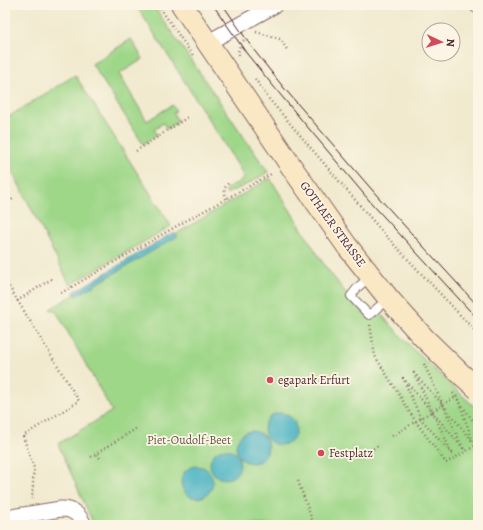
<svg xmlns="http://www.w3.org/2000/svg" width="483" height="530" font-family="Alegreya,serif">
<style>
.green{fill:#9fd789;stroke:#747b5a}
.water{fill:#46b2c3;stroke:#486877}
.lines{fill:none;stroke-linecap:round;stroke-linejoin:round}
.service-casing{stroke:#846664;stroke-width:10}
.minor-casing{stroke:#846664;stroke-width:17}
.secondary-casing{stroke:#846664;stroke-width:23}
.path{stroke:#846664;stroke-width:2.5;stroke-dasharray:1 3;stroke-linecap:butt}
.service{stroke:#fff;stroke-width:8}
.minor{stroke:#fff;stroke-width:15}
.secondary{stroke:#fae7c3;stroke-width:21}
.tram{stroke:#4a1f2b;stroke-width:1}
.secondary-bridge-casing{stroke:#846664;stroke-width:23;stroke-linecap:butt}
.secondary-bridge{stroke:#fae7c3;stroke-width:21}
.poi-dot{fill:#d1495b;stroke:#fcf5e5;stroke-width:1.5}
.labels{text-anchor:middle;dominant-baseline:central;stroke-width:3.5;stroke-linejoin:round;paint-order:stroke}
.street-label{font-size:12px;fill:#4a1f2b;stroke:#fcf5e5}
.poi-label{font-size:12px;fill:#4a1f2b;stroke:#fcf5e5;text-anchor:start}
.park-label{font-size:12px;fill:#645647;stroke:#fcf5e5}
</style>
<rect width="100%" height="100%" fill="#fcf5e5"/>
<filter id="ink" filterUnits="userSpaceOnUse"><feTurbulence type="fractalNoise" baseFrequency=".025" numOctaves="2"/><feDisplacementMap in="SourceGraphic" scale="8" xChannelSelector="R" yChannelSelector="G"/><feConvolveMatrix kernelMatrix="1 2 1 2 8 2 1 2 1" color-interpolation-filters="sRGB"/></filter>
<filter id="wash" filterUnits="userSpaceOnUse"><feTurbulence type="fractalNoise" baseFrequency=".012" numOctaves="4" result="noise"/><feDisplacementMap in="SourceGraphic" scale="16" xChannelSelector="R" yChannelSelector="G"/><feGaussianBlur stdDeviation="0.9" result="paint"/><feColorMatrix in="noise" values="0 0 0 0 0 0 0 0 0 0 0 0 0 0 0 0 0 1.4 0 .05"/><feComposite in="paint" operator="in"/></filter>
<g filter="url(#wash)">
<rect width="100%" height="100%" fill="#f1eacf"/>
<g class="green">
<polygon points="136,5 153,5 268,172 248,184 226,194 226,189 244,179 240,169"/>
<polygon points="131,39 143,59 119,74 147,121 172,105 176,111 173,113 178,121 167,129 163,123 154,130 157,135 143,144 92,64"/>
<polygon points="75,75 171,226 70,285 5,157 5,119"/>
<polygon points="270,178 325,266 349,297 372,320 381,314 413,349 478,410 478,525 94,525 58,444 112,411 56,311 50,309"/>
</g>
<g class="water">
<polygon points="174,232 178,236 76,296 74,292"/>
<circle cx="280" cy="429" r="16"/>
<circle cx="252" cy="447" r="16"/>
<circle cx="225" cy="464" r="15"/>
<circle cx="197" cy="482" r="16"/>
</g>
</g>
<g filter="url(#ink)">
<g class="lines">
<defs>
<polyline id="service" points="370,277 358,287 351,296 369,315 388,299"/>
<g id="minor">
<polyline points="477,5 478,6"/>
<polyline points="207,43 275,5"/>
<path d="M 5,518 L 61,509 C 73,509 79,514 84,525"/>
</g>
<polyline id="secondary" points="182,5 295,172 347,246 389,299 424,338 462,375"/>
</defs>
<use href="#service" class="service-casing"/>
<use href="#minor" class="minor-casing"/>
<use href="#secondary" class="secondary-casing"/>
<g class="path">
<polyline points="158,5 194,57"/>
<polyline points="256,32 280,39 288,51"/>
<polyline points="239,55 238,53 240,44 244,40"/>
<polyline points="255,79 269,99 386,236 478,334"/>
<polyline points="136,151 188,117"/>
<polyline points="226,199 224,189 229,182"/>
<polyline points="5,204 13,199"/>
<polyline points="5,280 79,401 23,436 34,468 32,499"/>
<polyline points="61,293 182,223 273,173"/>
<polyline points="17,301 53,278"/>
<polyline points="370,325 375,356 416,422 446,463 478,444"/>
<polyline points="424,364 463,448 403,378 421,419 453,455 414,373 443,405 473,442 457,396"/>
<polyline points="453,393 478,428"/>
<polyline points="392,436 457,396"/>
<polyline points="97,454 101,460"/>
<polyline points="363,455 379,445"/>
<polyline points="91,457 137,428"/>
<polyline points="298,481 314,525"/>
<polyline points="451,522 454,525"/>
</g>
<use href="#service" class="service"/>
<use href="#minor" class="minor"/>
<use href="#secondary" class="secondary"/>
<g class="tram">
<polyline points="213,5 247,54 279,93 373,205 470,311 478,318"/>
<polyline points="223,5 253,49 284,88 380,199 478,306"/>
</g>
<defs>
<polyline id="secondary-bridge" points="462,375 478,389"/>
</defs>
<use href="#secondary-bridge" class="secondary-bridge-casing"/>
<use href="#secondary-bridge" class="secondary-bridge"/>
</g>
</g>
<g class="poi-dot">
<circle cx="270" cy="380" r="4"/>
<circle cx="321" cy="453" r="4"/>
</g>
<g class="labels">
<g class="street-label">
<text transform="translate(333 224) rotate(54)">GOTHAER STRASSE</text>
</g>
<g class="poi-label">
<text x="278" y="380">egapark Erfurt</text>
<text x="329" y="453">Festplatz</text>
</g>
<g class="park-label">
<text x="189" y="440">Piet-Oudolf-Beet</text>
</g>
</g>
<rect width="483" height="530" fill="none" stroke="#fcf5e5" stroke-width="20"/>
<g transform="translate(441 42) rotate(94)"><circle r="19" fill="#fcf5e5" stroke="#b59f9b"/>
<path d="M0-3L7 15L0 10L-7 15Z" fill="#d1495b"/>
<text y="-6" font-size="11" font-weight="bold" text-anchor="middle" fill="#4a1f2b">N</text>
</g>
</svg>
